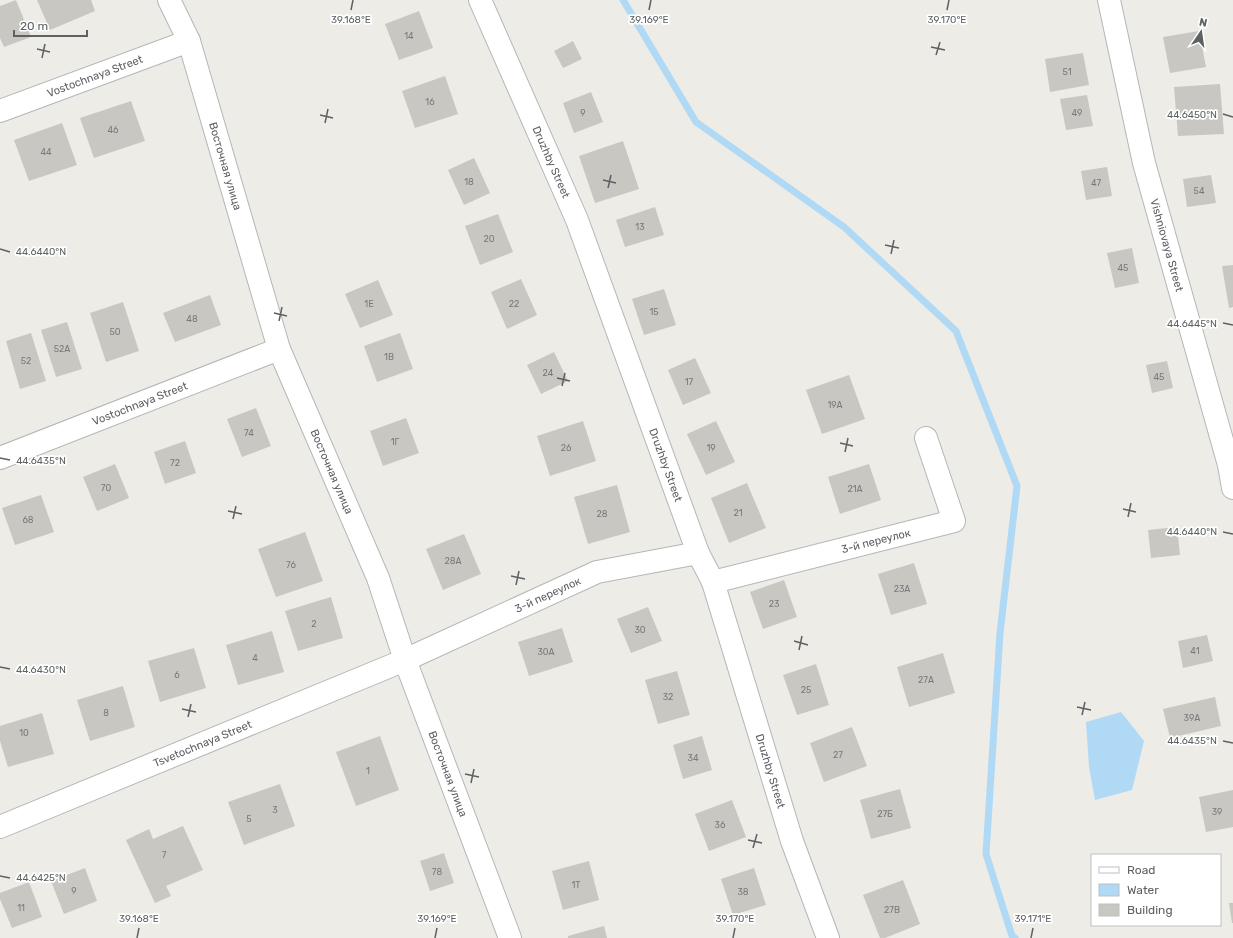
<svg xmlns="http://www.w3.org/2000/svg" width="1233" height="938" font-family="Rubik,sans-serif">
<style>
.water{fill:#afd9f5}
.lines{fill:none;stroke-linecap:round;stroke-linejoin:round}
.stream{stroke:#afd9f5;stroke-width:7}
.building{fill:#c9c7c2}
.minor-casing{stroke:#b3b6b9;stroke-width:24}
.minor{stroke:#fff;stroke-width:22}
.ticks{fill:none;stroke:#5d6164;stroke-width:1.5}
.labels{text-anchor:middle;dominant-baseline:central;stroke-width:3.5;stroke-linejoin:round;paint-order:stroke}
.number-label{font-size:9px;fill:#787a7c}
.street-label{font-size:11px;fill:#5d6164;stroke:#fff}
.ticks-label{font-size:10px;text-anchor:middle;fill:#5d6164;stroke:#fff;stroke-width:3.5;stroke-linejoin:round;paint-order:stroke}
</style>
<rect width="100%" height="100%" fill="#eeece6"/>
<polygon class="water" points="1121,712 1144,741 1132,790 1095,800 1089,767 1086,722"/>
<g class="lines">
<polyline class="stream" points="623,0 696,122 844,227 956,331 1017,486 1000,633 986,854 1012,936 1015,938"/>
</g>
<g class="building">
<polygon points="16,0 31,37 4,47 0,38 0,6"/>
<polygon points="37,0 91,0 95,11 50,30"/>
<polygon points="419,11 433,48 399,60 385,24"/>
<polygon points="1199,31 1206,67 1170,73 1163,37"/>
<polygon points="573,41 582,59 563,68 554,51"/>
<polygon points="1083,53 1089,85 1050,92 1045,59"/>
<polygon points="445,76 458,114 415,128 402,91"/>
<polygon points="1220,84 1224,134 1178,136 1174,87"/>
<polygon points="591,92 603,122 574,133 563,103"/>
<polygon points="1087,95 1093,126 1066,130 1060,99"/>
<polygon points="131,101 145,141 94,158 80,118"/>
<polygon points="62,123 77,165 29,181 14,140"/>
<polygon points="623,141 639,189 595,203 579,156"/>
<polygon points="474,158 490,193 464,205 448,170"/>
<polygon points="1107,167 1112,196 1086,200 1081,171"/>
<polygon points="1211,175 1216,203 1187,207 1183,179"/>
<polygon points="655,207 664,235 625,247 616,220"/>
<polygon points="498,214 513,252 480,265 465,226"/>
<polygon points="1132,248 1139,283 1115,288 1107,253"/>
<polygon points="1233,265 1233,307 1229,308 1222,266"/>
<polygon points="521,279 537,315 507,329 491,292"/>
<polygon points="378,280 393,315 360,328 345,294"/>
<polygon points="664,289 676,325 644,335 632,299"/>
<polygon points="210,295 221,325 175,342 163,313"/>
<polygon points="123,302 139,351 106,362 90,313"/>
<polygon points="67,322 82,369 56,377 41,330"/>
<polygon points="31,333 46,381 20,389 6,341"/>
<polygon points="400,333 413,369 377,382 364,346"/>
<polygon points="554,352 568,381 541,394 527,365"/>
<polygon points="695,358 711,393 683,405 668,370"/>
<polygon points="1167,361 1173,388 1152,393 1146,365"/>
<polygon points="849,375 865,419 822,434 806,390"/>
<polygon points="256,408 271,446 242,457 227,419"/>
<polygon points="406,418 419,453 383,466 370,431"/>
<polygon points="583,421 596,461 550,476 537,436"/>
<polygon points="716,421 735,462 706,475 687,434"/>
<polygon points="185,441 196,473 165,484 154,452"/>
<polygon points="115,464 129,498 97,511 83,477"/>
<polygon points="869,464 881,500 840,514 828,477"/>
<polygon points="747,483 766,528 729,543 711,498"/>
<polygon points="617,485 630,532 588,544 574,497"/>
<polygon points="41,495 54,532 15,545 2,508"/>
<polygon points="1177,527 1180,555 1151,558 1148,530"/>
<polygon points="305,532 323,581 276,597 258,549"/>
<polygon points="464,534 481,574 443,590 426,549"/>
<polygon points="914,563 927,604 891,615 878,574"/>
<polygon points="784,580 797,617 763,629 750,592"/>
<polygon points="331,597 343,638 298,651 285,611"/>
<polygon points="648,607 662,641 631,653 617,619"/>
<polygon points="562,628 573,662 529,676 518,642"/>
<polygon points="272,631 284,672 238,685 226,645"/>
<polygon points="1207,635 1213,661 1183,668 1178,641"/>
<polygon points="194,648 206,688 160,702 148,661"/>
<polygon points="943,653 955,693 909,707 897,667"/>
<polygon points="816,664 829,705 797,715 783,675"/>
<polygon points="677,671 690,715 658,724 645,680"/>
<polygon points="123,686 135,727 90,741 77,700"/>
<polygon points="1215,697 1221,726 1170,738 1163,709"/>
<polygon points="42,713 54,754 8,767 0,741 0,726"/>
<polygon points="852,727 867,766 824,782 810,743"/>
<polygon points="380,736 399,790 356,806 336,752"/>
<polygon points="702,736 712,770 683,779 673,745"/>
<polygon points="280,784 295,826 244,845 228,802"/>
<polygon points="900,789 911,828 871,839 860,800"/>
<polygon points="1233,790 1233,827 1206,832 1199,797"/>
<polygon points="732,800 746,837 709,851 695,814"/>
<polygon points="183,826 203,870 166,886 171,896 155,903 126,840 149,829 153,839"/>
<polygon points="444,853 454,883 430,891 420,861"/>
<polygon points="589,861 599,900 563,910 552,871"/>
<polygon points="85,868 97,901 64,914 51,881"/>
<polygon points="754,868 766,905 733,915 721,879"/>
<polygon points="903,880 920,924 885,938 880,938 863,895"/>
<polygon points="29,882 42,917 12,928 0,899 0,893"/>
<polygon points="1229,903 1233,903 1233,923 1232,923"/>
<polygon points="604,926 607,938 568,938 568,936"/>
</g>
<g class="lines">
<defs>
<g id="minor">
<path id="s1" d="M 169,0 L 189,41 L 279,349 L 378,578 L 405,660 L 510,938"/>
<path id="s2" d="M 480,0 L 577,220 L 698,553 L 713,582 L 792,841 L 828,938"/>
<path id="s3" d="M 1109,0 L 1144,163 L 1229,465 L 1233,488"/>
<path id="s4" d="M 0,111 L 189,41"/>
<path id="s5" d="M 0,458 L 279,349"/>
<path id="s6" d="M 713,582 L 954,521 L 926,438"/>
<path id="s7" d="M 0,827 L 405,660 L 597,572 L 698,553"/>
</g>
</defs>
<use href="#minor" class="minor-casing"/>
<use href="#minor" class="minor"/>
</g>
<path class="ticks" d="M 351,10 L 353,0M 649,10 L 651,0M 947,10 L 949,0M 931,47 L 945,50M 37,49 L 50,52M 936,55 L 940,42M 42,58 L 45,44M 1223,114 L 1233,117M 320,115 L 333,118M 325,123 L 328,109M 603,180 L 616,183M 608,188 L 611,175M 885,245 L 899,248M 0,249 L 10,252M 891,254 L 894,240M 274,313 L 287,316M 279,321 L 282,307M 1223,323 L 1233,325M 557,378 L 570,381M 562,386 L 565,373M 840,443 L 853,446M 845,452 L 848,438M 0,458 L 10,460M 1123,509 L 1136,512M 228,511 L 242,514M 1128,517 L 1131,503M 233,519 L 236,506M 1223,532 L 1233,534M 511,576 L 525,579M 516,585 L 519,571M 794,641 L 808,645M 799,650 L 802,636M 0,667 L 10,669M 1077,707 L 1091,710M 182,709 L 196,712M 1082,715 L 1085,702M 188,717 L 191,704M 1223,741 L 1233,743M 465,774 L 479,777M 471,783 L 474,769M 748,840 L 762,843M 753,848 L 757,834M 0,876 L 10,878M 137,938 L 139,928M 435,938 L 437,928M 733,938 L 735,928M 1031,938 L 1033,928"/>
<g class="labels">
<g class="number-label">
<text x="409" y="36">14</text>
<text x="1067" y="72">51</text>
<text x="430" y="102">16</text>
<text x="583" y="113">9</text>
<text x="1077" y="113">49</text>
<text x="113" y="130">46</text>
<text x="46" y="152">44</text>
<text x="469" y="182">18</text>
<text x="1096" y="183">47</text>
<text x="1199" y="191">54</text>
<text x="640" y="227">13</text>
<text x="489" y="239">20</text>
<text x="1123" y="268">45</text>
<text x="369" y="304">1Е</text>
<text x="514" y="304">22</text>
<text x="654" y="312">15</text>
<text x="192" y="319">48</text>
<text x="115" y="332">50</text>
<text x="62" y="349">52А</text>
<text x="389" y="357">1В</text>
<text x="26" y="361">52</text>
<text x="548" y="373">24</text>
<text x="1159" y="377">45</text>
<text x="689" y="382">17</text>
<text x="835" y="405">19А</text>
<text x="249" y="433">74</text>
<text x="395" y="442">1Г</text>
<text x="566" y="448">26</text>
<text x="711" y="448">19</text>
<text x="175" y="463">72</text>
<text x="106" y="488">70</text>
<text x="855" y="489">21А</text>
<text x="738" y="513">21</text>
<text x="602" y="514">28</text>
<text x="28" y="520">68</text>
<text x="453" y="561">28А</text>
<text x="291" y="565">76</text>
<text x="902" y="589">23А</text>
<text x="774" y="604">23</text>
<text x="314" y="624">2</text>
<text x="640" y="630">30</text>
<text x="1195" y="651">41</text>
<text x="546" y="652">30А</text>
<text x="255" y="658">4</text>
<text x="177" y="675">6</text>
<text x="926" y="680">27А</text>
<text x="806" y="690">25</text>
<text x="668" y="697">32</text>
<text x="106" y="713">8</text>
<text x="1192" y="718">39А</text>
<text x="24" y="733">10</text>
<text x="838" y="755">27</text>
<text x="693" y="758">34</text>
<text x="368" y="771">1</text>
<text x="275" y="810">3</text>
<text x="1217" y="812">39</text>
<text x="885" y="814">27Б</text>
<text x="249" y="819">5</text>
<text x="720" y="825">36</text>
<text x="164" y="855">7</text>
<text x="437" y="872">78</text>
<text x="576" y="885">1Т</text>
<text x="74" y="891">9</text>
<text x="743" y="892">38</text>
<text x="21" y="908">11</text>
<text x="892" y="910">27В</text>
</g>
<g class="street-label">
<text stroke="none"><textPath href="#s4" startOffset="101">Vostochnaya Street</textPath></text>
<text stroke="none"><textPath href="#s2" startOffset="177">Druzhby Street</textPath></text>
<text stroke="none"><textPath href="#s1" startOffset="176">Восточная улица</textPath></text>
<text stroke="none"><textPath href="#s3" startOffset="252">Vishniovaya Street</textPath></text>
<text stroke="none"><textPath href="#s5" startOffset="150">Vostochnaya Street</textPath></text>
<text stroke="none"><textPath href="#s2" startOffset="501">Druzhby Street</textPath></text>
<text stroke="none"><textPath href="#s1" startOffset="500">Восточная улица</textPath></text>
<text stroke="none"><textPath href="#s6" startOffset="168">3-й переулок</textPath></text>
<text stroke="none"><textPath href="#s7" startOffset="595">3-й переулок</textPath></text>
<text stroke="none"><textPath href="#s7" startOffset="219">Tsvetochnaya Street</textPath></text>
<text stroke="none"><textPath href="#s2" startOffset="825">Druzhby Street</textPath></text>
<text stroke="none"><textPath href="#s1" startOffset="824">Восточная улица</textPath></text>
</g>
</g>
<g class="ticks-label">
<text x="351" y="23">39.168°E</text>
<text x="649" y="23">39.169°E</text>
<text x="947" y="23">39.170°E</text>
<text x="1192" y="118">44.6450°N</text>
<text x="41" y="255">44.6440°N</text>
<text x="1192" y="327">44.6445°N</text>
<text x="41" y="464">44.6435°N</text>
<text x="1192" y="535">44.6440°N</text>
<text x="41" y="673">44.6430°N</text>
<text x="1192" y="744">44.6435°N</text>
<text x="41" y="881">44.6425°N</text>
<text x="139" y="922">39.168°E</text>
<text x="437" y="922">39.169°E</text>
<text x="735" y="922">39.170°E</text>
<text x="1033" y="922">39.171°E</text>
</g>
<rect x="1091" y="854" width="130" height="72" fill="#ffffff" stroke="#bec0c1"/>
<rect x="1099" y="867" width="20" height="6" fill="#ffffff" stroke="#bec0c1"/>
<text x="1127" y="874" font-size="12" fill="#5d6164">Road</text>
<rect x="1099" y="884" width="20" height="12" fill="#afd9f5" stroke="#bec0c1"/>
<text x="1127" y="894" font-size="12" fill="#5d6164">Water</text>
<rect x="1099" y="904" width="20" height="12" fill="#c9c7c2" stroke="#bec0c1"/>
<text x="1127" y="914" font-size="12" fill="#5d6164">Building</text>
<g transform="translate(1201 32) rotate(13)" stroke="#ffffff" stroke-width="3" paint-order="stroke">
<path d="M0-3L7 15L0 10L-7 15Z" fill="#5d6164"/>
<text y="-6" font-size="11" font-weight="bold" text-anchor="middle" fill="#5d6164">N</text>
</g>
<path d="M14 30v6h73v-6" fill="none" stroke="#5d6164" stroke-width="2"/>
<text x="20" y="30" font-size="12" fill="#5d6164" stroke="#ffffff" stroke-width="3" paint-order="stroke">20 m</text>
</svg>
